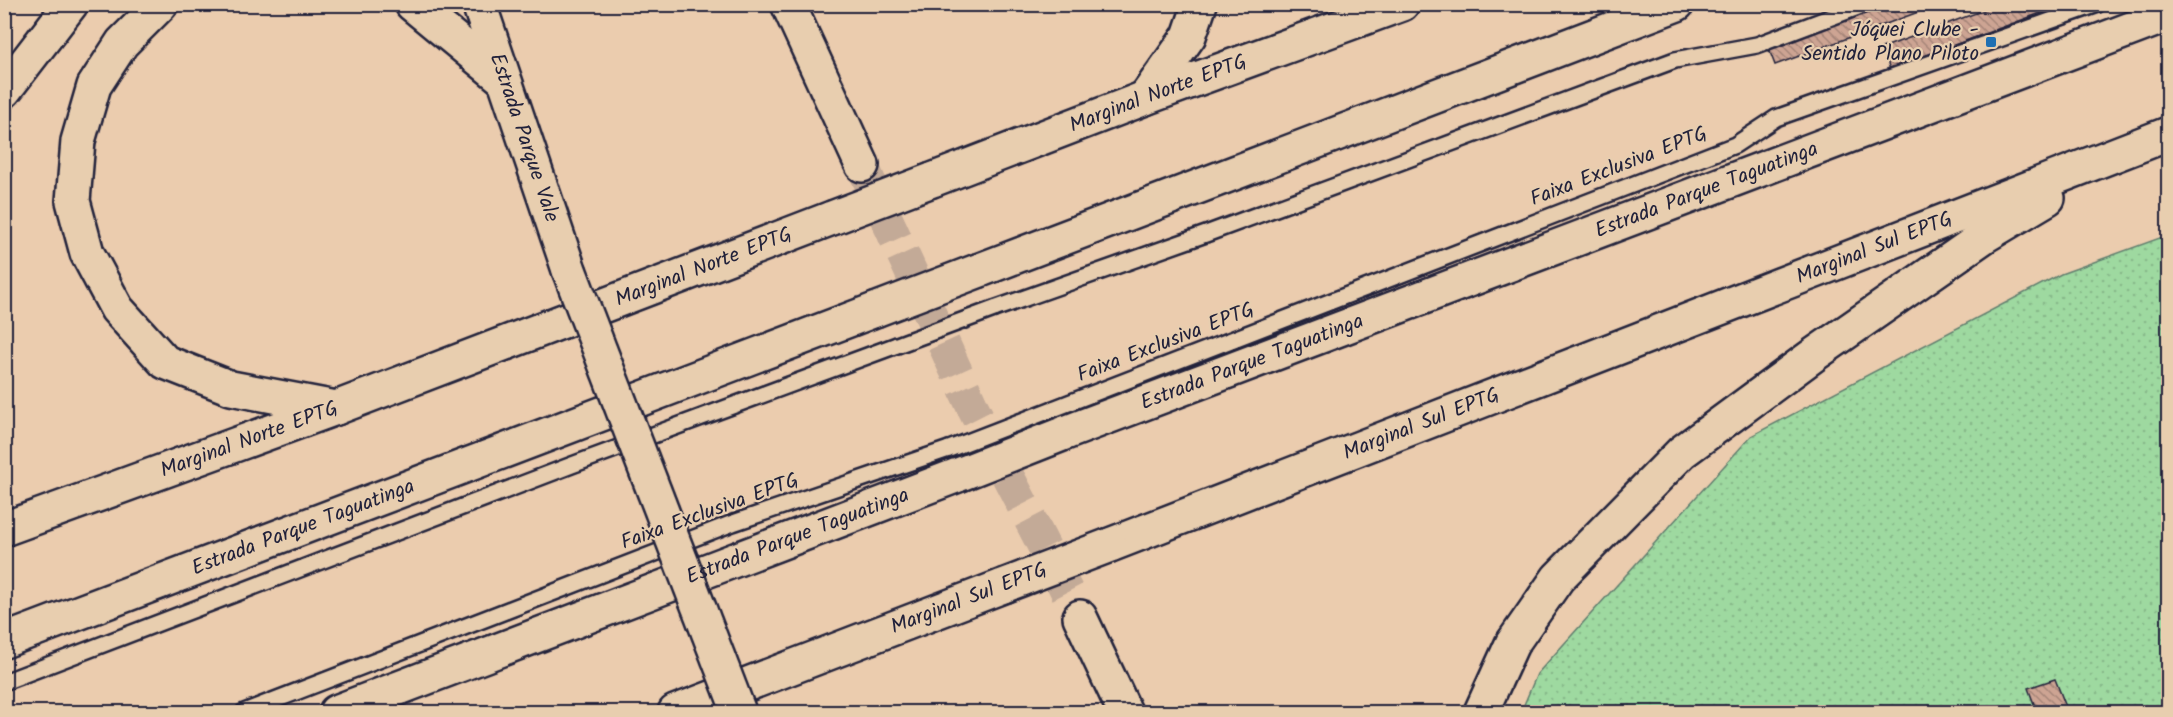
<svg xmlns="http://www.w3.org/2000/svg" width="2173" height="717" font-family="Kalam,sans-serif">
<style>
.grass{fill:url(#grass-dots);stroke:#607e6e;stroke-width:1.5}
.building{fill:url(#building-back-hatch);stroke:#22223b;stroke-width:1.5}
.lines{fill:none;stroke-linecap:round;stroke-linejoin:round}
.primary-tunnel{stroke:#c3aa97;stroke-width:33;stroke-dasharray:33 16;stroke-linecap:butt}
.lane-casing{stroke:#22223b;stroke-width:20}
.primary-casing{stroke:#22223b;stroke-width:38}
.highway-casing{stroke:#22223b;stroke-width:38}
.lane{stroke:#e8ceaf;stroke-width:15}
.primary{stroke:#e8ceaf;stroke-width:33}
.highway{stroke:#e8ceaf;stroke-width:33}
.lane-bridge-casing{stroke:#22223b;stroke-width:20;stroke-linecap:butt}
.primary-bridge-casing{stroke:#22223b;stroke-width:38;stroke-linecap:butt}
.highway-bridge-casing{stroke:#22223b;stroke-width:38;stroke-linecap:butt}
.lane-bridge{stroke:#e8ceaf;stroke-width:15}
.primary-bridge{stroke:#e8ceaf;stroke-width:33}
.highway-bridge{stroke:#e8ceaf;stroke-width:33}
.poi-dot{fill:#1f6fb2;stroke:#e8ceaf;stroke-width:2}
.labels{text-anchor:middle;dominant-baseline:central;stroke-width:4.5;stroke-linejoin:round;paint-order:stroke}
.poi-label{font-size:21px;fill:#22223b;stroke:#e8ceaf;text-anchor:end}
.street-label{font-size:21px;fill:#22223b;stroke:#e8ceaf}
</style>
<defs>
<pattern id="grass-dots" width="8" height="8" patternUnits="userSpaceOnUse" patternTransform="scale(1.5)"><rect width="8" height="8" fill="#9ed9a0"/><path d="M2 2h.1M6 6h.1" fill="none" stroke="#88ba8b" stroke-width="1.8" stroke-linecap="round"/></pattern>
<pattern id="building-back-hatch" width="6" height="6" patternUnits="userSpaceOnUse" patternTransform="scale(1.5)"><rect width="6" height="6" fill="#cda493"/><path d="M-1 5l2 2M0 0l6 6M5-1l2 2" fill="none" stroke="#a68579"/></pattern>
</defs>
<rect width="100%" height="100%" fill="#ebccae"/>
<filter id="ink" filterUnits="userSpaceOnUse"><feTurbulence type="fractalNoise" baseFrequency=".0167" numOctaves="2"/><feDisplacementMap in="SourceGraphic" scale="12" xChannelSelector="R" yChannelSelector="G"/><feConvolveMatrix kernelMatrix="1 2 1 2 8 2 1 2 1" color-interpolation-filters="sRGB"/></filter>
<g filter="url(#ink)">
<polygon class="grass" points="2168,235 2168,712 1521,712 1537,674 1751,436 2061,274"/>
<g class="building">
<polygon points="1876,4 1940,4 1775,65 1768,47"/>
<polygon points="2000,4 2065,4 1890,69 1882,48"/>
<polygon points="2055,679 2068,712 2037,712 2028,688"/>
</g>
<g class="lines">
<polyline class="primary-tunnel" points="862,165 974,410 1080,617"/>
<defs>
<g id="lane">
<polyline points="994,309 1206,234 1675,60 1757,45 1866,4"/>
<polyline points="1053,409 1735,145 1776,118 2098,4"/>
<polyline points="4,682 572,465 897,345"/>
<polyline points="244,712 733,523 949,449"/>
</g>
<g id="primary">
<polyline points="161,4 122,43 94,86 78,141 73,201 87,253 117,309 165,362 231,388 336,408"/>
<polyline points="412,4 502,78"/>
<path id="s1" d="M 479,4 L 569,270"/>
<polyline points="788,4 862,165"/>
<polyline points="4,91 71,4"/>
<polyline points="1145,98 1189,36 1200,4"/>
<path id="s2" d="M 932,180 L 1145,98 L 1402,4"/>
<path id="s3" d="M 4,529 L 336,408 L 832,218"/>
<path id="s4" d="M 1110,545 L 2168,134"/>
<polyline points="1080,617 1125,712"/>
<polyline points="675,712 1003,586"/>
<polyline points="1481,712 1512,644 1558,578 1682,452 1815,354 1986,235 2048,198"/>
</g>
<g id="highway">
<polyline points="980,270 1677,4"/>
<path id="s5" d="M 1065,433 L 2168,15"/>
<path id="s6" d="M 4,641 L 875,310"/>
<path id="s7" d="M 336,712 L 958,475"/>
</g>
</defs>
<use href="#lane" class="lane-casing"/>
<use href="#primary" class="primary-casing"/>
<use href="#highway" class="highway-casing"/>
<use href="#lane" class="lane"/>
<use href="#primary" class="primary"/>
<use href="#highway" class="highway"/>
<defs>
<g id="lane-bridge">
<polyline points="897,345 994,309"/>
<polyline points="949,449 1053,409"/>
</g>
<g id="primary-bridge">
<polyline points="832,218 932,180"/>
<polyline points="569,270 739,712"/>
<polyline points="1003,586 1110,545"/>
</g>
<g id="highway-bridge">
<polyline points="875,310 980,270"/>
<polyline points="958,475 1065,433"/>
</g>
</defs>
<use href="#lane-bridge" class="lane-bridge-casing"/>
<use href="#primary-bridge" class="primary-bridge-casing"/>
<use href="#highway-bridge" class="highway-bridge-casing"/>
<use href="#lane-bridge" class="lane-bridge"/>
<use href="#primary-bridge" class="primary-bridge"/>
<use href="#highway-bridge" class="highway-bridge"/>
</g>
</g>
<rect class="poi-dot" x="1985" y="36" width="12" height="12" rx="3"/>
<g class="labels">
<g class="poi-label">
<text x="1979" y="30">Jóquei Clube -<tspan x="1979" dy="24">Sentido Plano Piloto</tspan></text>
</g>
<g class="street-label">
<text stroke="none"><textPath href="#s2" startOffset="242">Marginal Norte EPTG</textPath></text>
<text stroke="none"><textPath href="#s1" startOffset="141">Estrada Parque Vale</textPath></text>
<text transform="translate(1619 167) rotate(-21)">Faixa Exclusiva EPTG</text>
<text stroke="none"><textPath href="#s5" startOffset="686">Estrada Parque Taguatinga</textPath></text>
<text stroke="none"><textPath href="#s4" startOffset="820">Marginal Sul EPTG</textPath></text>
<text stroke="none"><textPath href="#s3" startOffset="747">Marginal Norte EPTG</textPath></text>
<text transform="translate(1166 343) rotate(-21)">Faixa Exclusiva EPTG</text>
<text stroke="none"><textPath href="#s5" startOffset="200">Estrada Parque Taguatinga</textPath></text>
<text stroke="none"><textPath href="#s4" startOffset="334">Marginal Sul EPTG</textPath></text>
<text stroke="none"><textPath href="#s3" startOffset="261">Marginal Norte EPTG</textPath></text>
<text transform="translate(710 512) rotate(-20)">Faixa Exclusiva EPTG</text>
<text stroke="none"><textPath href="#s6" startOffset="320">Estrada Parque Taguatinga</textPath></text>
<text stroke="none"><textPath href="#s7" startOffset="494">Estrada Parque Taguatinga</textPath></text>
<text transform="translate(969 599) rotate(-21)">Marginal Sul EPTG</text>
</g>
</g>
<rect width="2173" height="717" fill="none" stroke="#e8ceaf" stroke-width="24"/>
<rect x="12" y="12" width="2149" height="693" fill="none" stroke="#22223b" stroke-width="2" filter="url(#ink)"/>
</svg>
